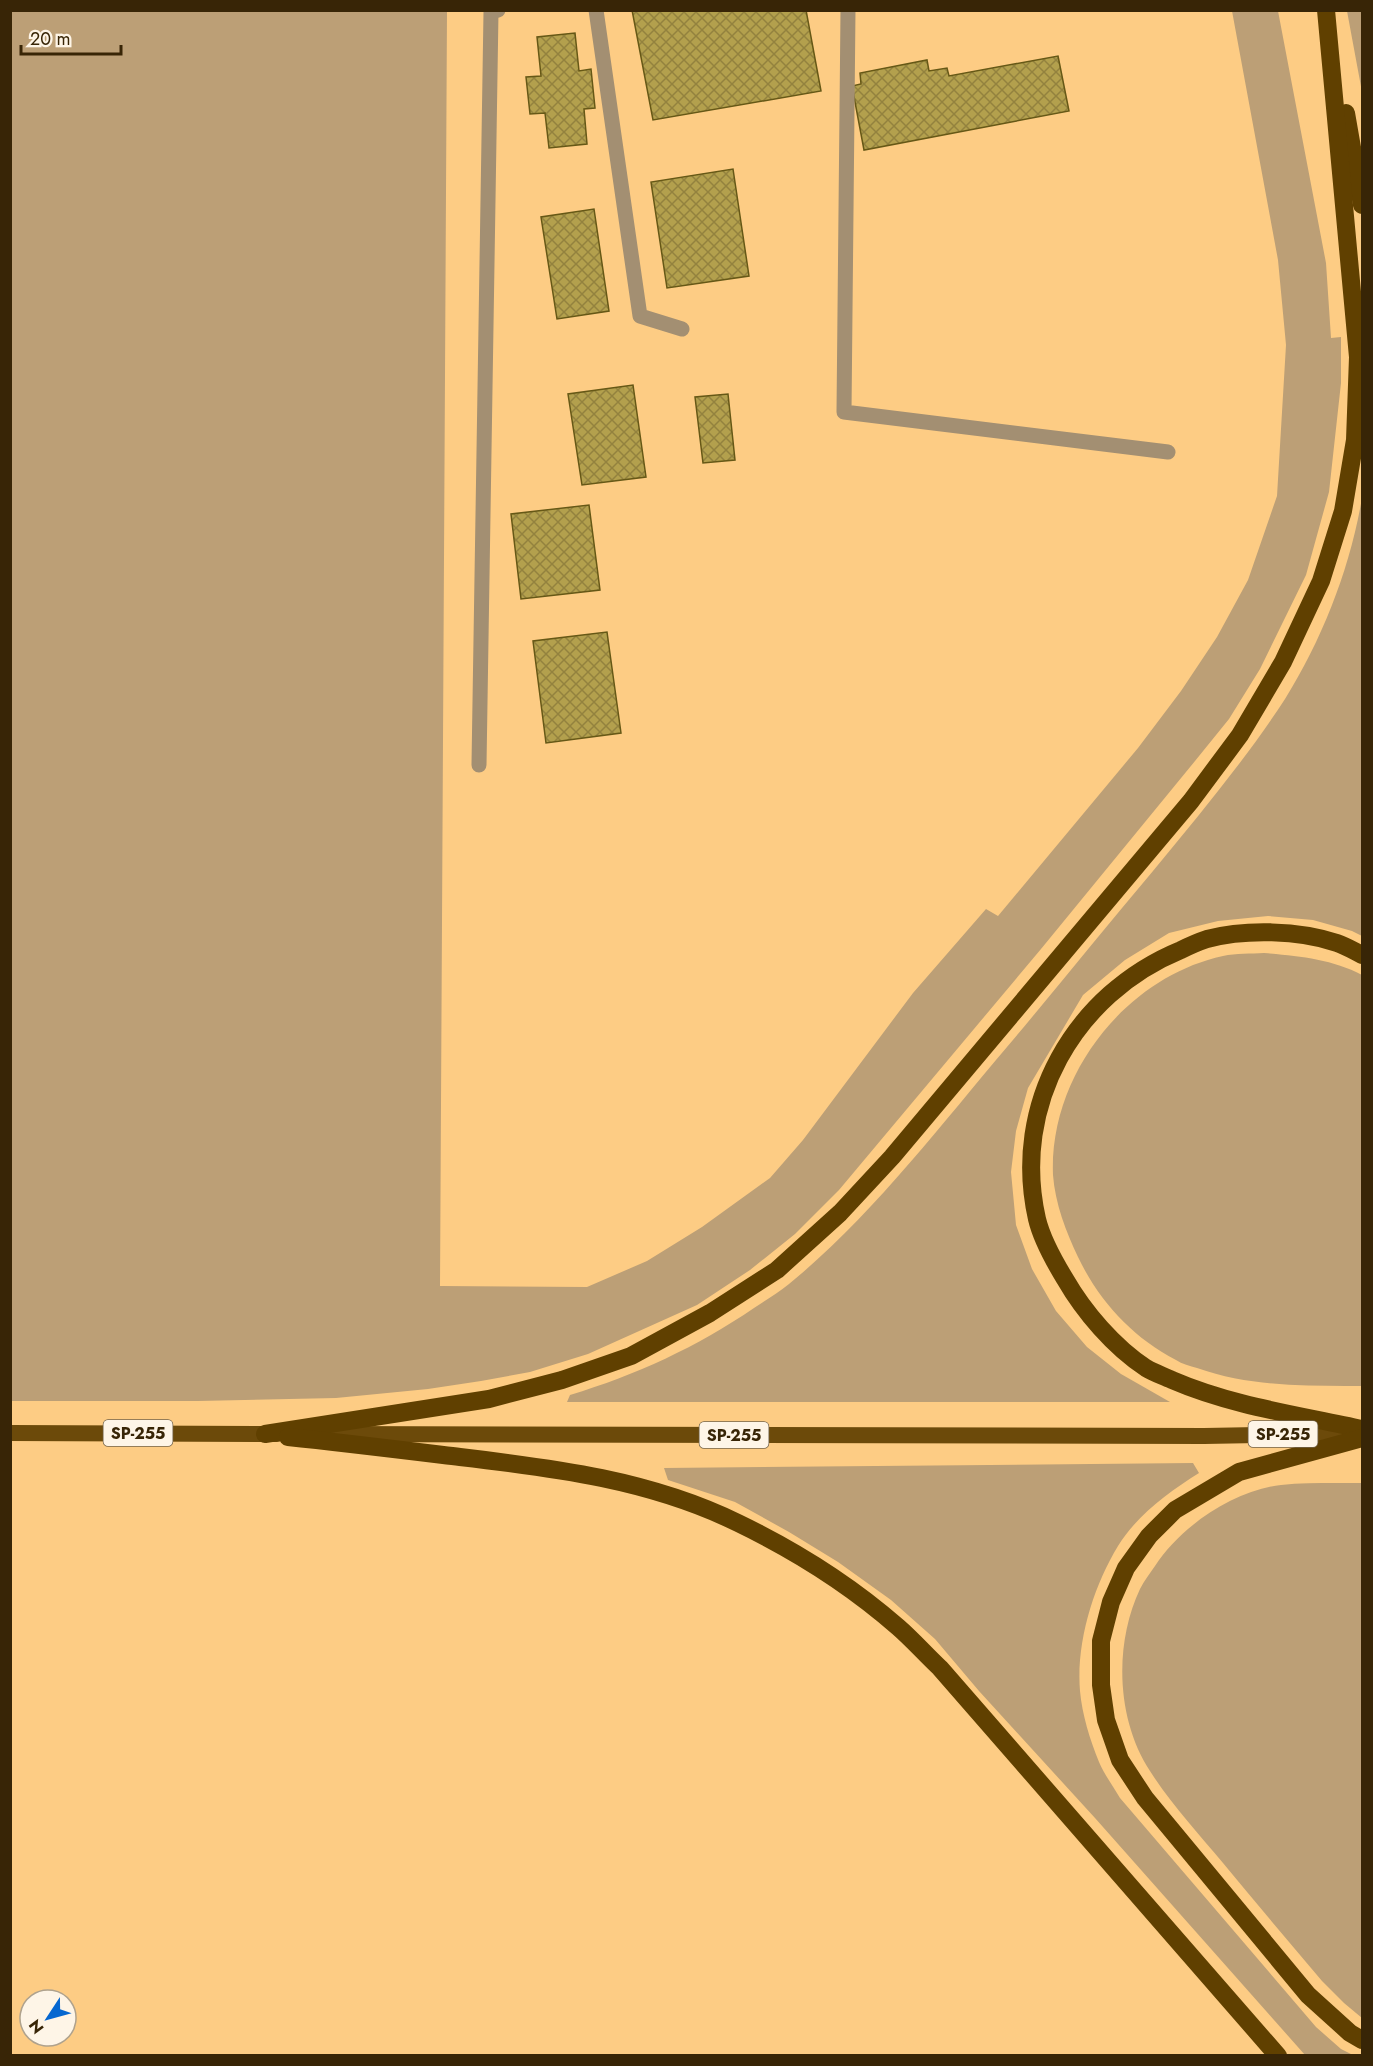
<svg xmlns="http://www.w3.org/2000/svg" width="1373" height="2066" font-family="Jost,sans-serif">
<style>
.grass{fill:#bc9f76}
.building{fill:url(#building-cross-hatch);stroke:#665816;stroke-width:1.5}
.lines{fill:none;stroke-linecap:round;stroke-linejoin:round}
.service{stroke:#a38f72;stroke-width:15}
.trunk{stroke:#6c4a0a;stroke-width:16}
.motorway{stroke:#604000;stroke-width:18}
.labels{text-anchor:middle;dominant-baseline:central;stroke-width:4.5;stroke-linejoin:round;paint-order:stroke}
.shield{fill:#fef5e7;stroke:#73634a;stroke-width:1.5}
.shield-label{font-size:16px;font-weight:bold;fill:#382506}
</style>
<defs>
<pattern id="building-cross-hatch" width="8" height="8" patternUnits="userSpaceOnUse" patternTransform="scale(1.5)"><rect width="8" height="8" fill="#b3a04d"/><path d="M0 0l8 8M0 8l8-8" fill="none" stroke="#93823e"/></pattern>
</defs>
<rect width="100%" height="100%" fill="#fdcc84"/>
<g class="grass">
<polygon points="11,10 447,11 440,1286 587,1287 647,1261 702,1227 770,1178 803,1140 913,993 986,909 998,916 1138,748 1181,691 1217,637 1248,580 1277,496 1286,345 1278,260 1232,11 1278,11 1326,263 1331,338 1341,337 1341,383 1329,492 1306,575 1260,669 1229,719 1195,761 1041,949 839,1190 795,1234 750,1270 697,1305 588,1354 530,1372 481,1381 428,1389 336,1398 198,1401 11,1401"/>
<polygon points="1347,11 1362,11 1362,95 1362,92"/>
<path d="M 1362,498 L 1362,936 L 1352,931 L 1313,920 L 1268,916 L 1218,921 L 1169,933 L 1125,960 L 1083,995 L 1028,1088 L 1016,1131 L 1011,1172 L 1016,1225 L 1032,1269 L 1056,1311 L 1087,1347 L 1121,1374 L 1170,1402 L 567,1402 L 570,1395 C 636,1375 697,1347 754,1308 C 766,1300 778,1293 789,1284 C 870,1218 940,1126 1007,1047 C 1056,989 1104,929 1153,871 C 1199,815 1246,759 1285,699 C 1323,638 1350,568 1362,498 Z"/>
<path d="M 1264,953 C 1298,956 1332,959 1362,975 L 1362,1386 C 1306,1386 1251,1387 1197,1368 C 1190,1366 1182,1364 1176,1360 C 1132,1337 1099,1301 1078,1257 C 1066,1232 1055,1203 1053,1175 C 1049,1075 1126,977 1223,956 C 1236,953 1251,954 1264,953 Z"/>
<path d="M 1193,1463 L 1199,1473 C 1169,1492 1137,1515 1118,1546 C 1093,1587 1076,1643 1080,1691 C 1082,1714 1090,1740 1099,1762 C 1104,1774 1113,1786 1120,1798 L 1316,2027 L 1341,2049 L 1353,2055 L 1305,2055 L 1095,1818 L 979,1691 L 935,1639 L 891,1600 L 838,1562 L 789,1532 L 735,1502 L 668,1480 L 664,1468 Z"/>
<path d="M 1335,1483 L 1362,1483 L 1362,2018 L 1344,2003 L 1322,1981 C 1289,1942 1256,1903 1223,1863 C 1198,1833 1171,1804 1150,1771 C 1116,1719 1114,1644 1140,1589 C 1144,1581 1150,1573 1155,1566 C 1180,1527 1234,1490 1281,1485 C 1299,1483 1317,1483 1335,1483 Z"/>
</g>
<g class="building">
<polygon points="632,10 806,10 821,91 653,120"/>
<polygon points="575,33 579,71 591,69 595,108 584,109 587,144 549,148 545,113 530,114 526,77 541,76 537,37"/>
<polygon points="1058,56 1069,111 864,150 852,86 861,84 860,73 927,60 929,71 947,68 949,76"/>
<polygon points="733,169 749,276 667,288 651,182"/>
<polygon points="594,209 609,311 557,319 541,217"/>
<polygon points="633,385 646,477 582,485 568,394"/>
<polygon points="728,394 735,460 703,463 695,397"/>
<polygon points="589,505 600,590 521,599 511,514"/>
<polygon points="607,632 621,733 546,743 533,641"/>
</g>
<g class="lines">
<g class="service">
<polyline points="596,10 640,316 682,329"/>
<polyline points="848,10 844,412 1168,452"/>
<polyline points="479,765 491,12 498,10"/>
</g>
<g class="trunk">
<polyline points="10,1433 277,1434"/>
<polyline points="323,1434 1204,1436 1360,1433"/>
</g>
<g class="motorway">
<polyline points="1346,113 1362,205"/>
<path d="M 1362,955 C 1354,951 1346,946 1337,943 C 1299,930 1245,929 1207,939 C 1198,942 1189,946 1181,950 C 1074,994 1011,1105 1037,1219 C 1042,1240 1054,1261 1065,1279 C 1084,1312 1114,1347 1146,1368 C 1154,1373 1164,1376 1172,1380 C 1232,1406 1299,1415 1362,1429"/>
<polyline points="265,1434 489,1399 562,1380 631,1356 710,1313 777,1270 840,1213 892,1157 1191,801 1240,735 1283,662 1321,581 1343,511 1355,440 1358,357 1326,10"/>
<path d="M 288,1437 C 345,1443 402,1450 460,1457 C 554,1468 651,1480 738,1523 C 794,1550 850,1585 898,1627 C 913,1640 926,1655 940,1668 L 1278,2056"/>
<polyline points="1362,1438 1239,1472 1175,1510 1149,1536 1126,1568 1111,1602 1101,1641 1101,1685 1106,1720 1120,1760 1145,1798 1308,1995 1350,2033 1362,2040"/>
</g>
</g>
<g class="labels">
<g class="shield">
<rect x="103.5" y="1420" width="69" height="26" rx="4.5"/>
<rect x="1248.5" y="1421" width="69" height="26" rx="4.5"/>
<rect x="699.5" y="1422" width="69" height="26" rx="4.5"/>
</g>
<g class="shield-label">
<text x="138" y="1433">SP-255</text>
<text x="1283" y="1434">SP-255</text>
<text x="734" y="1435">SP-255</text>
</g>
</g>
<rect width="1373" height="2066" fill="none" stroke="#382506" stroke-width="24"/>
<g transform="translate(48 2018) rotate(234)"><circle r="28" fill="#fef5e7" stroke="#afa28d" stroke-width="1.5"/>
<path d="M0-4.5L10 22L0 15L-10 22Z" fill="#0667d0"/>
<text y="-9" font-size="16" font-weight="bold" text-anchor="middle" fill="#382506">N</text>
</g>
<path d="M21 45v9h100v-9" fill="none" stroke="#382506" stroke-width="3"/>
<text x="30" y="45" font-size="18" fill="#382506" stroke="#fef5e7" stroke-width="4.5" paint-order="stroke">20 m</text>
</svg>
